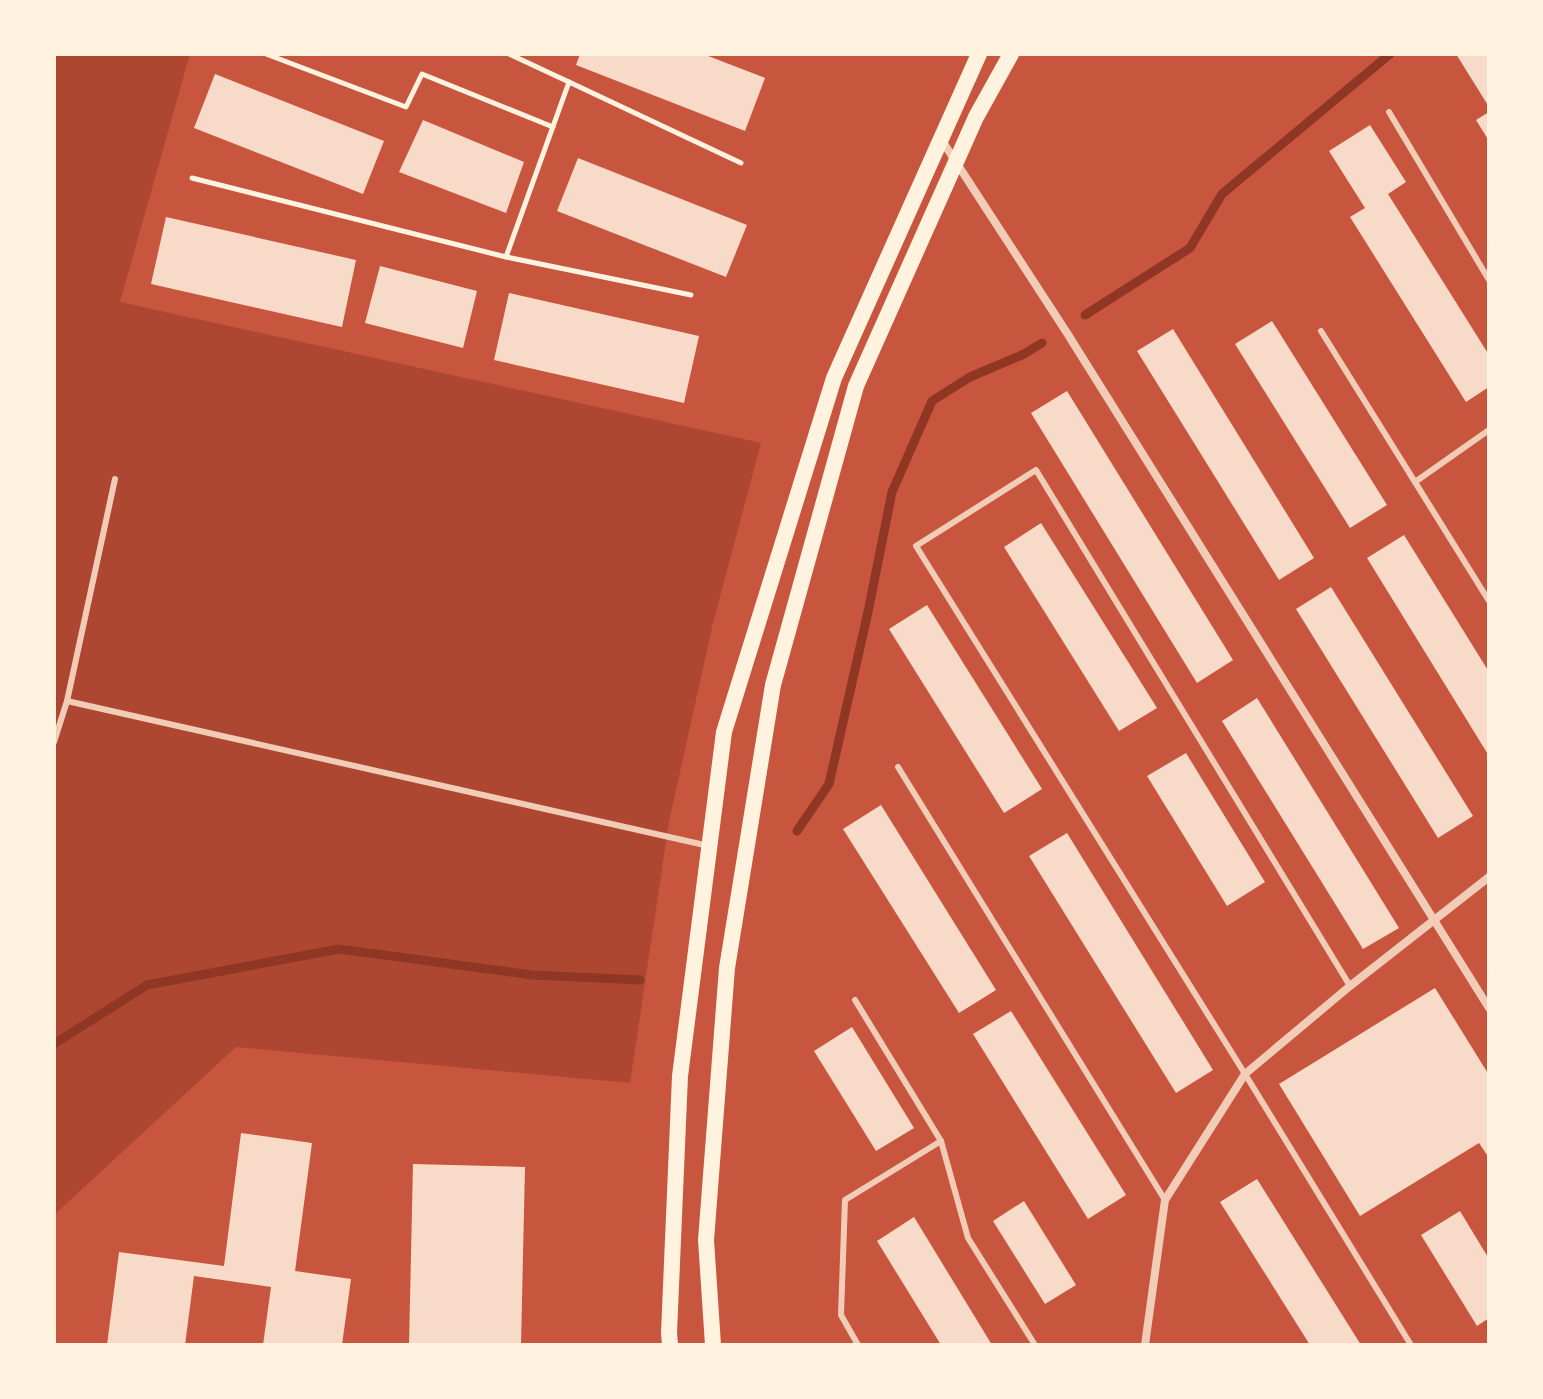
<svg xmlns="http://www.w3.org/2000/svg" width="1543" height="1399" font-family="Overpass,sans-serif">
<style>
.green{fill:#ae4732}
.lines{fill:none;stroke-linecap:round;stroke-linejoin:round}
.stream{stroke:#8f3625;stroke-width:9}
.building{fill:#f7dbc8}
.path{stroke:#fff3e0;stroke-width:5}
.service{stroke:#f1ccb7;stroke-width:6}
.minor{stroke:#f1ccb7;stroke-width:8}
.secondary{stroke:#fff3e0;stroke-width:16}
</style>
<rect width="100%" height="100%" fill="#c8553d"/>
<polygon class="green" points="54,54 190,54 120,302 761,443 713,623 669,822 630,1083 236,1047 54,1215"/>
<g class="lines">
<g class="stream">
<polyline points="1085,315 1190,248 1222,194 1390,54"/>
<polyline points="797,831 829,784 868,612 892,492 932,401 970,377 1024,354 1042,343"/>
<polyline points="54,1044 147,985 339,949 532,975 640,980"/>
</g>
</g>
<g class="building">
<polygon points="580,54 703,54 765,78 745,131 576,65"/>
<polygon points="1456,54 1489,54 1489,107"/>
<polygon points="215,74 384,141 363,194 194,128"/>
<polygon points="1489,112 1489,141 1476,120"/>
<polygon points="423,120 524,162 506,213 399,172"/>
<polygon points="1370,125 1406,182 1388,194 1489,355 1489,387 1466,402 1350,217 1365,208 1329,151"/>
<polygon points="578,158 747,225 726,277 557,211"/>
<polygon points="166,217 356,260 342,327 151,284"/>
<polygon points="380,266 477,291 463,348 365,323"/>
<polygon points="509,293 699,336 684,403 494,360"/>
<polygon points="1272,321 1387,505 1350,528 1235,344"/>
<polygon points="1173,329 1314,558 1279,580 1137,351"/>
<polygon points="1067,391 1233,660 1197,683 1031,413"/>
<polygon points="1041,523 1157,708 1119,731 1004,547"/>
<polygon points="1404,535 1489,672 1489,756 1367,558"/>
<polygon points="1331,587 1473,816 1438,838 1296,609"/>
<polygon points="927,605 1042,789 1004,813 889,629"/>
<polygon points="1257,698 1399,928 1363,949 1222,721"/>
<polygon points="1186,753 1265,882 1227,906 1147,776"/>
<polygon points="881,805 996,990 959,1013 843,829"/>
<polygon points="1067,833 1213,1070 1176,1093 1029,856"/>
<polygon points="1435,988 1489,1075 1489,1158 1479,1143 1360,1216 1279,1084"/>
<polygon points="1011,1011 1126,1195 1088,1219 973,1034"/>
<polygon points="852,1027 914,1128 876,1151 814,1051"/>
<polygon points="241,1133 312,1143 295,1271 351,1279 342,1345 263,1345 271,1287 194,1276 185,1345 107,1345 119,1252 224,1266"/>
<polygon points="413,1164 525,1167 521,1345 409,1345"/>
<polygon points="1257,1179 1361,1345 1310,1345 1220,1202"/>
<polygon points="1024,1201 1076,1285 1045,1304 993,1221"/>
<polygon points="1460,1211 1489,1259 1489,1318 1477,1326 1421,1235"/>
<polygon points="914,1217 992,1345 941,1345 877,1241"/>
</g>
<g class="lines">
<g class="path">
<polyline points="266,54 406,107 422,74 553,127"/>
<polyline points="569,82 741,163"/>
<polyline points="192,178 506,257 569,82 509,54"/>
<polyline points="506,257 691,295"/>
</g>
<g class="service">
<polyline points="1389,112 1489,280"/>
<polyline points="1321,331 1489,601"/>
<polyline points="1415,482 1489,430"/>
<polyline points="67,701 115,479"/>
<polyline points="54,742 67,701 709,846"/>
<polyline points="898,767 1165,1200"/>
<polyline points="1350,986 1036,470 916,546 1245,1074 1411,1345"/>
<polyline points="855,1000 941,1141 845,1200 841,1315 858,1345"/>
<polyline points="941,1141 968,1238 1035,1345"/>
</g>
<g class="minor">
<polyline points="941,139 1067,333 1489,1008"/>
<polyline points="1145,1345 1165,1200 1245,1074 1350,986 1489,877"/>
</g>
<g class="secondary">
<polyline points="670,1345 669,1333 680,1076 724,732 834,378 979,54"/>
<polyline points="713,1345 706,1240 727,968 773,685 856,386 976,117 1011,54"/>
</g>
</g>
<rect width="1543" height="1399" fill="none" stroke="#fff3e0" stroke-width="112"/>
</svg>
